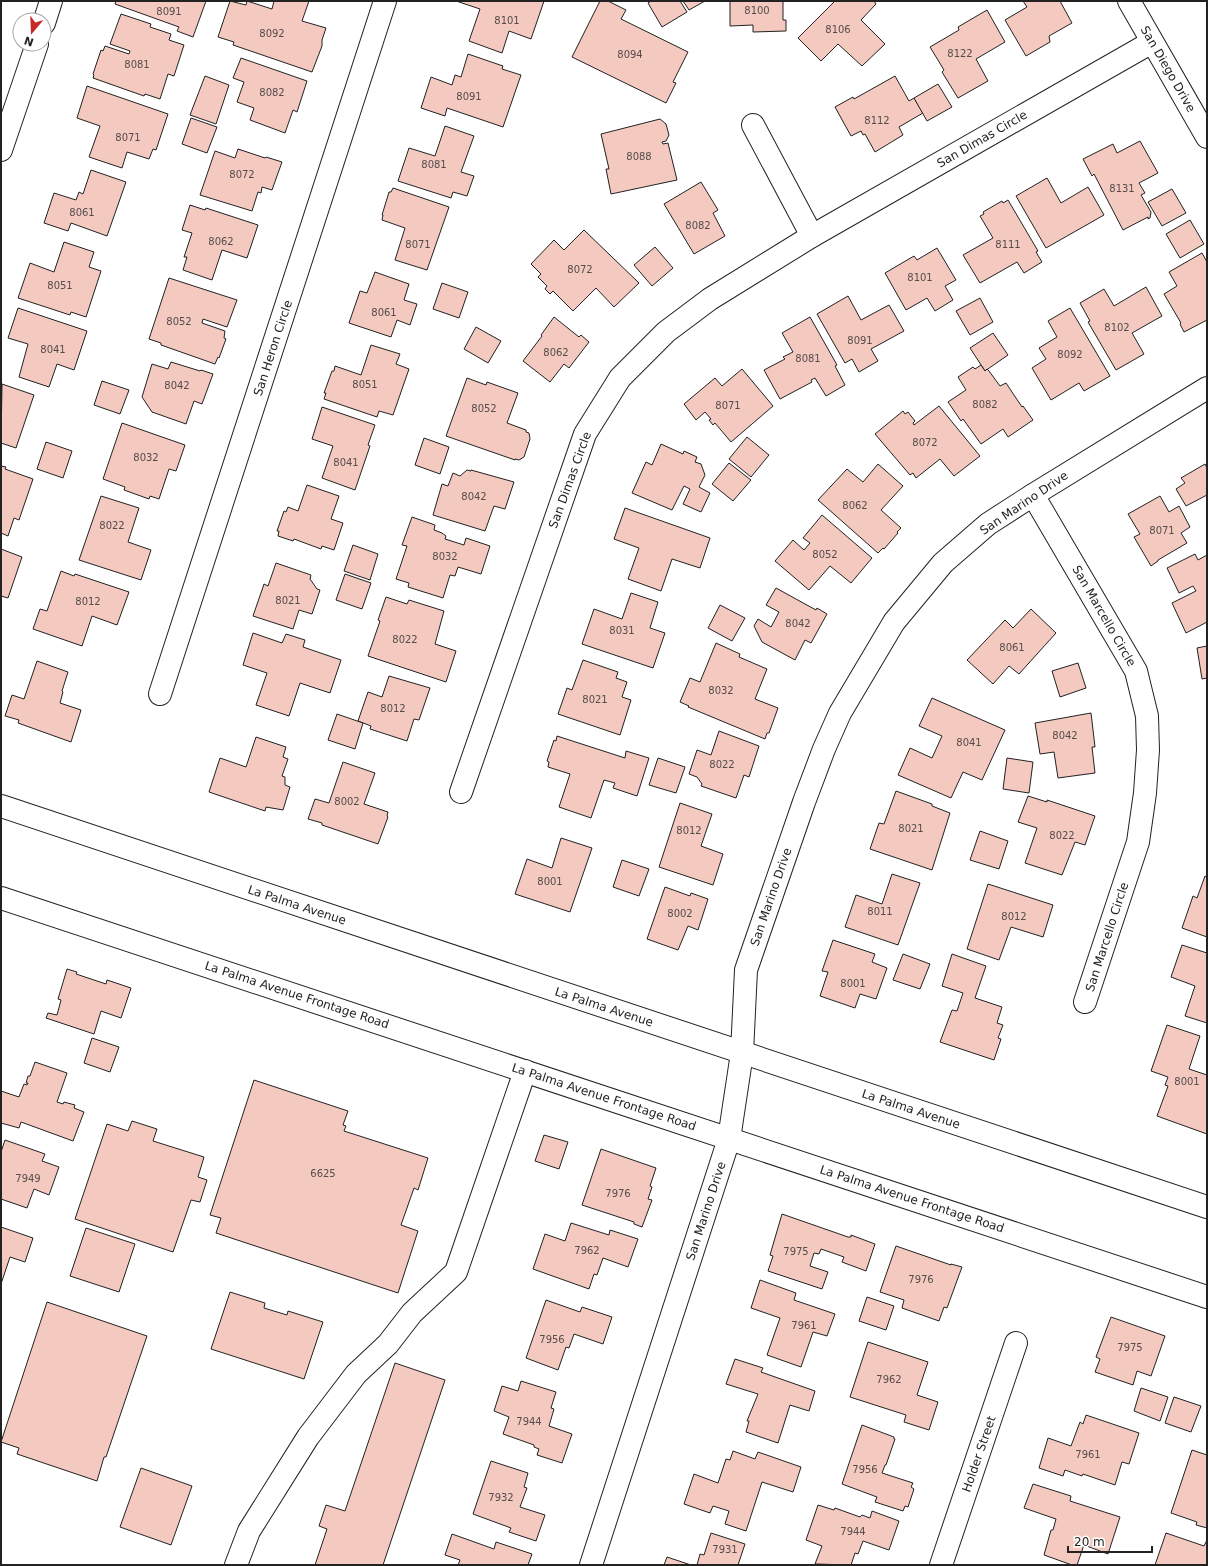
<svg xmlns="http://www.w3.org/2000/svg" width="1208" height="1566" font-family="'DejaVu Sans',sans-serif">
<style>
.building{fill:#f3c9c0;stroke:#222}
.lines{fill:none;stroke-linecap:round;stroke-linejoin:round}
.minor-casing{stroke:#222;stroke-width:24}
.major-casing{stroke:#222;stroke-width:24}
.minor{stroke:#fff;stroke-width:22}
.major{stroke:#fff;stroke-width:22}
.labels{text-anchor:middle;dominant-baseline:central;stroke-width:3;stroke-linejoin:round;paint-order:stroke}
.number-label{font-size:10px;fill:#564c4a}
.street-label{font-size:12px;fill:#222;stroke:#fff}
</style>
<rect width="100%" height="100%" fill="#fff"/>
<g class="building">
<polygon points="116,1 206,1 193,37 177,31 179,27 115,4"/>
<polygon points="230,1 246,5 247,1 272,9 274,1 309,1 302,21 326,28 322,40 322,46 312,72 233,45 234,42 218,37"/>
<polygon points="456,1 544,1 531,39 509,31 502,53 469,41 480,9"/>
<polygon points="600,1 608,1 626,10 621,19 688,52 673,82 676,83 666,103 572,57"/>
<polygon points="651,1 680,1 687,12 662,27 648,3"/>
<polygon points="683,1 705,1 689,10"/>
<polygon points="730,1 783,1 783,20 786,20 786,31 753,32 753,25 730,26"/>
<polygon points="835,1 874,1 876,4 861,20 885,44 862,66 838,44 821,61 798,38"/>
<polygon points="1023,1 1060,1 1072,23 1049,36 1050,42 1026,56 1005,20 1027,7"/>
<polygon points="987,10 1005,42 976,59 988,81 958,98 942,72 944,70 930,47 959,30 958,27"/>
<polygon points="121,14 151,24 150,27 171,34 169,40 184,45 174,76 168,74 160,99 145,94 144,96 93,78 94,75 93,74 101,50 103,51 105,46 129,54 130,51 110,44"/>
<polygon points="468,54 503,66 502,69 521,75 503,127 447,108 445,116 421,108 431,77 452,85 455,75 461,77"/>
<polygon points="241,58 307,81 297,112 293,110 285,133 250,120 254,108 237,102 244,82 233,78"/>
<polygon points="205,76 229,85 216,124 190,115"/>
<polygon points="895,76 909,101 914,98 923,113 899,127 903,135 875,152 865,134 863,135 861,131 851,136 835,107 853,97 854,99"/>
<polygon points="938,84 952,107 927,121 914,98"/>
<polygon points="87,86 168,114 156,150 153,149 149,159 127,152 122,168 89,157 100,126 77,118"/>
<polygon points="191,118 217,127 207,153 182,144"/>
<polygon points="660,119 666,124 669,135 666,141 662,142 663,144 668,143 677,180 611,194 606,169 609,169 601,134"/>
<polygon points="445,126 474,136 461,172 474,176 467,196 453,192 451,198 398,181 409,148 435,156"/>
<polygon points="1140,141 1158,173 1139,183 1145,193 1141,195 1151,212 1150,218 1148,219 1148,217 1123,230 1094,174 1092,176 1083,159 1113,144 1117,153"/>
<polygon points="238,149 265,158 266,157 282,162 272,190 262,187 261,193 258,192 252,211 200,195 215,151 235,158"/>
<polygon points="91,170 126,182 107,236 71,223 68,231 44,223 54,193 76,200 79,192 83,194"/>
<polygon points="1047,178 1061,203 1088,187 1104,215 1046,248 1016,196"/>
<polygon points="701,182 718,210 713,213 725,236 694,254 664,204"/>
<polygon points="393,188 449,207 427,270 395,260 405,228 382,220 383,215 382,215 389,192 391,192"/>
<polygon points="1172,189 1186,213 1162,226 1148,202"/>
<polygon points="1008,200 1038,251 1036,252 1042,262 1024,273 1017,262 980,283 963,255 993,238 980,216 984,214 983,212 1002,201 1003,203"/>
<polygon points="190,205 205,210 206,208 258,225 247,258 222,250 212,280 183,270 187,257 184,257 192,233 182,230"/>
<polygon points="1190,220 1204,244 1180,258 1166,234"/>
<polygon points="584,230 639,283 614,307 596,288 573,311 553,291 550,294 545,289 547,286 538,277 541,274 531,264 554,240 564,250"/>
<polygon points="64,242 94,252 89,267 101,271 86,317 71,312 70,315 18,298 30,263 54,272"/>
<polygon points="655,247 673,268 652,286 634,265"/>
<polygon points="937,248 956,280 945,286 953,300 935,311 927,298 906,310 885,273 914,256 917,260"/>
<polygon points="1202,253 1207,262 1207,320 1184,332 1180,324 1181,323 1164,294 1177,286 1169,272"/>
<polygon points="375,272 409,284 404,300 417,304 410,325 397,320 391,337 349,323 360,291 367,293"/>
<polygon points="169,278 237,300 227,327 203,319 202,323 225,331 224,338 226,339 219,358 218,357 215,364 161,345 161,343 149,339"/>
<polygon points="442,283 468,292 459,318 433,309"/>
<polygon points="1146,287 1162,316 1132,333 1144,354 1116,370 1088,322 1090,321 1080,303 1104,289 1114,306"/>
<polygon points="848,296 861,320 889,305 904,331 871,349 878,361 859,372 852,359 845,363 817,314"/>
<polygon points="980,298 993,322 970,335 956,311"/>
<polygon points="18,308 87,331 74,370 57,364 49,387 19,377 28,344 8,338"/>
<polygon points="1070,308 1110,376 1084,391 1079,383 1051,400 1032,368 1046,359 1039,348 1057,337 1048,321"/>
<polygon points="554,317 579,337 581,335 589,342 569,368 564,364 550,382 523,361 542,336 541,335"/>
<polygon points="810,317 837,365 835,366 845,385 826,396 815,378 811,380 812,382 780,399 764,370 785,359 783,357 793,352 782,333"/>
<polygon points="476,327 501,341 488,363 464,349"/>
<polygon points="993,333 1008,355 985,371 970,348"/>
<polygon points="371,345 400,354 396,364 409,369 393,415 379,411 377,417 324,399 326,393 324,393 332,371 334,371 335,366 361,375"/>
<polygon points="171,362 200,371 201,370 213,374 202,404 194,401 186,424 152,412 142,397 152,364 168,369"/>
<polygon points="981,365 985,371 987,369 989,371 1000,386 1006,383 1022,407 1023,406 1033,420 1008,437 1003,429 981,444 963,419 961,421 948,402 966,390 958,377 973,367 975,369"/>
<polygon points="742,369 773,406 731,442 715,423 713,425 709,420 711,419 705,412 696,420 684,404 715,378 722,386"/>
<polygon points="467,378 486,385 487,382 518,393 507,423 526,430 526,432 529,433 530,439 524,457 519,460 515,459 515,460 446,436"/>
<polygon points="102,381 129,390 120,414 94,405"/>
<polygon points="2,384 34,395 16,448 1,443"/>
<polygon points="939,406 980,456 954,476 940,459 916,478 913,473 910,475 875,434 903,411 905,414 908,412 915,421 913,423 914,425"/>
<polygon points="322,407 375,425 368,445 370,446 355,490 322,478 333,446 312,439"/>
<polygon points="122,423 185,445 176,471 169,469 159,499 150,496 149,499 124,490 125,487 103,479"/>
<polygon points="747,437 769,455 751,477 729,459"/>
<polygon points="424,438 449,447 440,474 415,465"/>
<polygon points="46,442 72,451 63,478 37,469"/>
<polygon points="661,444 683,454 684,451 697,457 695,462 701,464 705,475 699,487 710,493 701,512 683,504 690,489 684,486 672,510 632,493 646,462 652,465"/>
<polygon points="729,463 751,480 733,501 712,484"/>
<polygon points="878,464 903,486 881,510 901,528 897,532 898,533 884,549 883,548 878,553 818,500 847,469 863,482"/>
<polygon points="1205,464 1207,468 1207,495 1186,506 1176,489 1185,483 1181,478"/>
<polygon points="1,466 6,467 5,469 33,479 19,520 14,518 8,536 1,533"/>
<polygon points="467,470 471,471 471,470 514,482 505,509 494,506 485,531 433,515 442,484 448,486 453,473 460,476"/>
<polygon points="307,485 339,496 331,519 343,523 334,550 322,546 321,549 294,539 293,541 278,536 279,531 277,531 284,511 286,512 288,507 298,511"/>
<polygon points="101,496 139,508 128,542 151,550 141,580 79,560"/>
<polygon points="1160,496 1169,512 1179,506 1190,527 1181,533 1187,543 1158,560 1158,561 1151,566 1134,537 1140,534 1128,514"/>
<polygon points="625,508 710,538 700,568 672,559 661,591 628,579 639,548 614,539"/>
<polygon points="822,515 872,558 851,583 830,566 809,590 775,561 793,540 804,550 810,543 803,538"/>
<polygon points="412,517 435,525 434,530 442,533 446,536 445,539 464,545 466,538 490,546 481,574 458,567 455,576 450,575 443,598 408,587 409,583 396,579 407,546 402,545"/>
<polygon points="353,545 378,554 370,580 344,571"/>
<polygon points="1,549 22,557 8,598 1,596"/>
<polygon points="1195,554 1198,560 1207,555 1207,622 1186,633 1172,603 1196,591 1193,586 1179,593 1167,568"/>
<polygon points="276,563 311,575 310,579 317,589 320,590 312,614 299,610 293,629 253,616 264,584 268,586"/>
<polygon points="61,571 74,576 75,574 129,592 117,625 92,616 82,646 33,629 40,609 47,611"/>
<polygon points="345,574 371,583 362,609 336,600"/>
<polygon points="776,588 816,610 817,608 827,614 811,643 805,640 795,660 762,642 754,626 758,619 771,627 779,612 766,605"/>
<polygon points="631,593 658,602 650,628 665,633 653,668 582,644 594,609 622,619"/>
<polygon points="386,597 407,604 409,600 444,611 435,644 456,651 446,682 368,656 380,621 378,620"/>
<polygon points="720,605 745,618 732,641 708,628"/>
<polygon points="1031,609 1056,633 1019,674 1009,666 993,684 967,660 1005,620 1013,628"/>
<polygon points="253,633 282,643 286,634 305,640 303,647 341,660 330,693 300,683 289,716 256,705 267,673 243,665"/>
<polygon points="716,643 740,654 739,657 767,669 755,699 778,708 769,733 767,733 765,739 688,707 689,706 680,702 690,678 700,682"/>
<polygon points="1207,646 1207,678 1202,679 1197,648"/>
<polygon points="583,660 618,672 616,678 627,682 622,697 631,700 620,735 558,714 567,688 572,690"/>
<polygon points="37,661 68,672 62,691 63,692 60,703 81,710 71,742 18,723 19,720 5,716 12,695 24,699"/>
<polygon points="1078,663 1086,688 1060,697 1052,671"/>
<polygon points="389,676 430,688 419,720 414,719 407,741 370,729 371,726 358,721 368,692 382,697"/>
<polygon points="932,698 1005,730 982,780 963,772 951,798 898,775 910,748 932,758 942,736 919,726"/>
<polygon points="1091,713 1095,747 1092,747 1095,773 1058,778 1054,752 1040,754 1035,723"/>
<polygon points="337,714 363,723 355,749 328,740"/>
<polygon points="719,731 759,746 749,777 744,775 736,798 701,786 702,784 697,777 689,774 697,750 711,755"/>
<polygon points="557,736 625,758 626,751 649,758 637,796 613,788 615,783 604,780 591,818 559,807 570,774 548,767 549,762 547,761 554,740 556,741"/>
<polygon points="256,737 286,747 283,757 288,759 282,776 285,777 285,785 290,787 283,810 266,807 265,811 209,792 220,758 246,767"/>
<polygon points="658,758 685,767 676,793 649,785"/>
<polygon points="1007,758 1033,762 1029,793 1003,789"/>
<polygon points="343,762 375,773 364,804 388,812 387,816 388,817 378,844 322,825 322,823 308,819 315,799 329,803"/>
<polygon points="896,791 932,804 932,806 950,813 932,870 870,849 879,823 884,824"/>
<polygon points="1028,796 1047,802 1047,800 1095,816 1085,845 1075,842 1062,875 1025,863 1037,828 1018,822"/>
<polygon points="680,803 712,814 701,846 723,854 713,885 659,867"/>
<polygon points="980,831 1008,841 999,869 970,860"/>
<polygon points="561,838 592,848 570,912 515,894 527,859 552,868"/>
<polygon points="622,860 649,869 639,896 613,887"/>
<polygon points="892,874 920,883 898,945 845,927 856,895 882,904"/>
<polygon points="1205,876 1207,877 1207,937 1182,928 1193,896 1197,898"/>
<polygon points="988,884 1053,905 1043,937 1011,927 999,960 967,949"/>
<polygon points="665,887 690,896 691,893 708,899 698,930 688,926 678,950 647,939"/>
<polygon points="833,940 875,954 872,962 887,968 876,999 860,994 855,1008 820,996 828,972 822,971"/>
<polygon points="1182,945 1207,953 1207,1023 1185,1016 1195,986 1171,977"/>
<polygon points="903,954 930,964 920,989 893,980"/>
<polygon points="952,954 986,966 975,998 1002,1007 997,1023 1003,1025 998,1038 1001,1039 994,1060 940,1042 952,1010 957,1011 963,993 942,986"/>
<polygon points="67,969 77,972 76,974 106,984 107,980 131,988 121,1018 101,1011 94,1034 46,1018 48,1013 57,1015 61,1000 58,999"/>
<polygon points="1167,1025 1200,1036 1189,1069 1207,1075 1207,1134 1157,1116 1168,1086 1165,1085 1168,1077 1151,1071"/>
<polygon points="92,1038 119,1047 110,1072 84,1063"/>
<polygon points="35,1062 67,1073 57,1102 63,1104 64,1102 75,1105 74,1108 84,1112 73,1141 21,1122 19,1128 1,1123 1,1091 19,1097 24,1084 27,1085 28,1083 26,1083 28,1076 30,1076"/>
<polygon points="254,1080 348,1111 343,1125 346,1126 344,1131 428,1158 418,1190 414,1188 401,1225 418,1231 398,1293 216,1233 221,1218 210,1215"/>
<polygon points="132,1121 157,1129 153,1141 204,1157 198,1177 207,1180 200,1202 191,1200 173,1252 75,1219 107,1124 128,1131"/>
<polygon points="544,1135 568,1142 559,1169 535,1161"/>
<polygon points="5,1140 45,1154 42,1161 59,1167 49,1195 34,1189 27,1208 1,1199 1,1152"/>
<polygon points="601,1149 656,1168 650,1186 652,1187 648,1199 652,1200 642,1227 634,1224 634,1222 582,1205"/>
<polygon points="782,1214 848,1237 851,1237 851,1235 875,1244 866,1271 842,1262 844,1257 821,1249 819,1254 814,1253 810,1266 828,1272 822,1289 768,1271 773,1256 770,1255"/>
<polygon points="571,1223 609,1235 610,1230 638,1239 628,1267 603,1258 597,1275 594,1274 589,1289 533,1269 545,1234 565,1241"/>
<polygon points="1,1227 33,1238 25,1262 10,1257 1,1284"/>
<polygon points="86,1228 135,1244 119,1292 70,1276"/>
<polygon points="896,1246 951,1265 951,1264 962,1267 947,1308 944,1307 939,1321 902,1308 904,1300 880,1292"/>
<polygon points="760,1280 796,1293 794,1300 835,1314 827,1336 813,1332 801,1367 767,1355 780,1318 751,1308"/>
<polygon points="230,1292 265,1303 264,1308 287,1315 288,1311 323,1322 304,1379 211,1349"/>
<polygon points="867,1297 894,1306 886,1330 859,1321"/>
<polygon points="546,1300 580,1312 582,1307 612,1317 603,1344 574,1334 569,1348 566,1347 558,1370 526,1358"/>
<polygon points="47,1302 147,1336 106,1457 104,1457 97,1481 17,1454 19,1448 1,1442"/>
<polygon points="1111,1317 1165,1336 1151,1376 1137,1371 1133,1385 1095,1372 1100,1359 1096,1357"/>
<polygon points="868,1342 928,1362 917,1395 938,1402 929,1430 904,1422 906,1415 850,1397"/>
<polygon points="735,1359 763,1368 761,1372 815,1391 809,1411 790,1405 778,1443 746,1432 749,1421 747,1421 758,1394 726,1384"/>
<polygon points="395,1363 445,1380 383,1565 315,1565 327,1529 319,1526 326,1505 345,1511"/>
<polygon points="521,1381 556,1392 551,1408 554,1409 549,1426 572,1434 562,1463 537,1455 539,1449 534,1447 534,1445 503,1434 509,1417 494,1411 502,1386 518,1391"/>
<polygon points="1141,1388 1168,1397 1160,1421 1134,1411"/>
<polygon points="1174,1397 1201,1406 1191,1432 1165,1423"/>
<polygon points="1086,1415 1139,1433 1129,1464 1122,1462 1115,1485 1083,1474 1082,1476 1065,1470 1063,1476 1039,1468 1048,1438 1071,1446 1080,1422 1083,1424"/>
<polygon points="862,1425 894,1437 894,1439 895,1439 886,1465 885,1465 882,1473 913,1483 911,1487 914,1489 908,1507 905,1506 903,1511 875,1502 877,1497 842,1484"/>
<polygon points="1192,1450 1207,1455 1207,1528 1196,1525 1197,1522 1171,1513"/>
<polygon points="733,1451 755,1459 758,1452 801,1467 793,1492 762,1482 746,1531 725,1524 729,1511 713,1506 710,1513 684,1504 694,1474 718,1483 726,1459 730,1460"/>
<polygon points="491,1461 528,1473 524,1487 527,1488 520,1507 545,1515 536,1541 509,1532 511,1528 473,1514"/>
<polygon points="141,1468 192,1486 171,1545 120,1527"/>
<polygon points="1033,1484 1071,1496 1070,1501 1120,1517 1108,1554 1084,1545 1077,1565 1072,1565 1044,1555 1051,1530 1053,1530 1056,1519 1024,1508"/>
<polygon points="818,1505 834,1510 835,1508 860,1517 862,1515 870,1518 872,1511 899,1521 889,1550 863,1541 858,1554 855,1553 851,1565 815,1564 822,1546 806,1540"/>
<polygon points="711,1533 745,1544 738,1565 697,1565 700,1554 704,1555"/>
<polygon points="1166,1533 1204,1546 1207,1540 1207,1565 1155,1565"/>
<polygon points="452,1534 494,1549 496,1542 532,1554 528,1565 458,1565 460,1560 445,1555"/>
<polygon points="667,1557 691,1565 664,1565"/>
</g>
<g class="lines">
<defs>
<g id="minor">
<polyline points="1129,1 1207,137"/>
<polyline points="44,23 51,1"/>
<polyline points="753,125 812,236"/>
<polyline points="1,150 37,44"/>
<polyline points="1033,495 1136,671 1147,716 1148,750 1145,793 1138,842 1085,1002"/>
<polyline points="160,694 385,1"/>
<polyline points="461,792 585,434 620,378 666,332 710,299 812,236 1152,42"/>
<polyline points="1,898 1207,1297"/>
<polyline points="236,1565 249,1531 308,1437 356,1374 388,1344 412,1313 456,1272 525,1071"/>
<polyline points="591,1565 729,1139 742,1053 746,970 804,802 824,749 840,713 894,622 943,563 988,524 1033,495 1207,388"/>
<polyline points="941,1565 1016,1343"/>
</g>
<polyline id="major" points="1,806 1207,1207"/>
</defs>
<use href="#minor" class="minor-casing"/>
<use href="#major" class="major-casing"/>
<use href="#minor" class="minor"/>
<use href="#major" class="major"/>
</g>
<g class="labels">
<g class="number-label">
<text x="757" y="10">8100</text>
<text x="169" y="11">8091</text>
<text x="507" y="20">8101</text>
<text x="838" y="29">8106</text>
<text x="272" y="33">8092</text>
<text x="960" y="53">8122</text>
<text x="630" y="54">8094</text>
<text x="137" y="64">8081</text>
<text x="272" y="92">8082</text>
<text x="469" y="96">8091</text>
<text x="877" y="120">8112</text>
<text x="128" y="137">8071</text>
<text x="639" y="156">8088</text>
<text x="434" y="164">8081</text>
<text x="242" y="174">8072</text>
<text x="1122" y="188">8131</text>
<text x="82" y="212">8061</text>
<text x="698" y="225">8082</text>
<text x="221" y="241">8062</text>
<text x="418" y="244">8071</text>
<text x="1008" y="244">8111</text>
<text x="580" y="269">8072</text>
<text x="920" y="277">8101</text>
<text x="60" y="285">8051</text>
<text x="384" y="312">8061</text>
<text x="179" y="321">8052</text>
<text x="1117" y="327">8102</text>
<text x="860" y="340">8091</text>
<text x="53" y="349">8041</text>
<text x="556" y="352">8062</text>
<text x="1070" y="354">8092</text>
<text x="808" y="358">8081</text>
<text x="365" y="384">8051</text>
<text x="177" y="385">8042</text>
<text x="985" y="404">8082</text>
<text x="728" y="405">8071</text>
<text x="484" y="408">8052</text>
<text x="925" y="442">8072</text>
<text x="146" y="457">8032</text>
<text x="346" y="462">8041</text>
<text x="474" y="496">8042</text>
<text x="855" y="505">8062</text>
<text x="112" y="525">8022</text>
<text x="1162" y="530">8071</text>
<text x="825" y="554">8052</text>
<text x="445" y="556">8032</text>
<text x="288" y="600">8021</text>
<text x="88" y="601">8012</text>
<text x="798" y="623">8042</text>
<text x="622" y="630">8031</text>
<text x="405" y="639">8022</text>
<text x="1012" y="647">8061</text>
<text x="721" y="690">8032</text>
<text x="595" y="699">8021</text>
<text x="393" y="708">8012</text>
<text x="1065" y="735">8042</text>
<text x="969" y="742">8041</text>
<text x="722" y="764">8022</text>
<text x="347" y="801">8002</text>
<text x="911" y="828">8021</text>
<text x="689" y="830">8012</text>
<text x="1062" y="835">8022</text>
<text x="550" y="881">8001</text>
<text x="880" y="911">8011</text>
<text x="680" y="913">8002</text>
<text x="1014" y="916">8012</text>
<text x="853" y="983">8001</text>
<text x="1187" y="1081">8001</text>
<text x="323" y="1173">6625</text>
<text x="28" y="1178">7949</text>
<text x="618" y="1193">7976</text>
<text x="587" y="1250">7962</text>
<text x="796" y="1251">7975</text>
<text x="921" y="1279">7976</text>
<text x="804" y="1325">7961</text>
<text x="552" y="1339">7956</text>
<text x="1130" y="1347">7975</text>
<text x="889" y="1379">7962</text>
<text x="529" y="1421">7944</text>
<text x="1088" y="1454">7961</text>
<text x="865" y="1469">7956</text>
<text x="501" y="1497">7932</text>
<text x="853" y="1531">7944</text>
<text x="725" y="1549">7931</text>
</g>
<g class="street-label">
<text transform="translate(1168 69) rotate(60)">San Diego Drive</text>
<text transform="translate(982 139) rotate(-30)">San Dimas Circle</text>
<text transform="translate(273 348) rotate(-72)">San Heron Circle</text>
<text transform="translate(570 480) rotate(-70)">San Dimas Circle</text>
<text transform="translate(1024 503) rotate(-34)">San Marino Drive</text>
<text transform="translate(1104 616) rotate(60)">San Marcello Circle</text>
<text transform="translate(771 897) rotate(-71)">San Marino Drive</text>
<text transform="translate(297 905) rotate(18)">La Palma Avenue</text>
<text transform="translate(1107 937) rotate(-72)">San Marcello Circle</text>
<text transform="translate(297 995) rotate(18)">La Palma Avenue Frontage Road</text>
<text transform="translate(604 1007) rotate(18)">La Palma Avenue</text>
<text transform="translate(604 1097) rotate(18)">La Palma Avenue Frontage Road</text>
<text transform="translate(911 1109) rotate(18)">La Palma Avenue</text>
<text transform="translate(912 1199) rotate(18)">La Palma Avenue Frontage Road</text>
<text transform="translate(706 1211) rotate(-72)">San Marino Drive</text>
<text transform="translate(979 1454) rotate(-71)">Holder Street</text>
</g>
</g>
<rect width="1208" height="1566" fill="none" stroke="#222222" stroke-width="4"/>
<g transform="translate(32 32) rotate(199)"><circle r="19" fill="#ffffff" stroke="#a7a7a7"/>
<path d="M0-3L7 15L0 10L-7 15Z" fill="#c62828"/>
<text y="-6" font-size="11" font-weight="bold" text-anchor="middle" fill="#222222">N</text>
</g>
<path d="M1068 1546v6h84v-6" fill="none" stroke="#222222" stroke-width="2"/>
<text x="1074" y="1546" font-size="12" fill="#222222" stroke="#ffffff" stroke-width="3" paint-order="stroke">20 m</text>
</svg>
